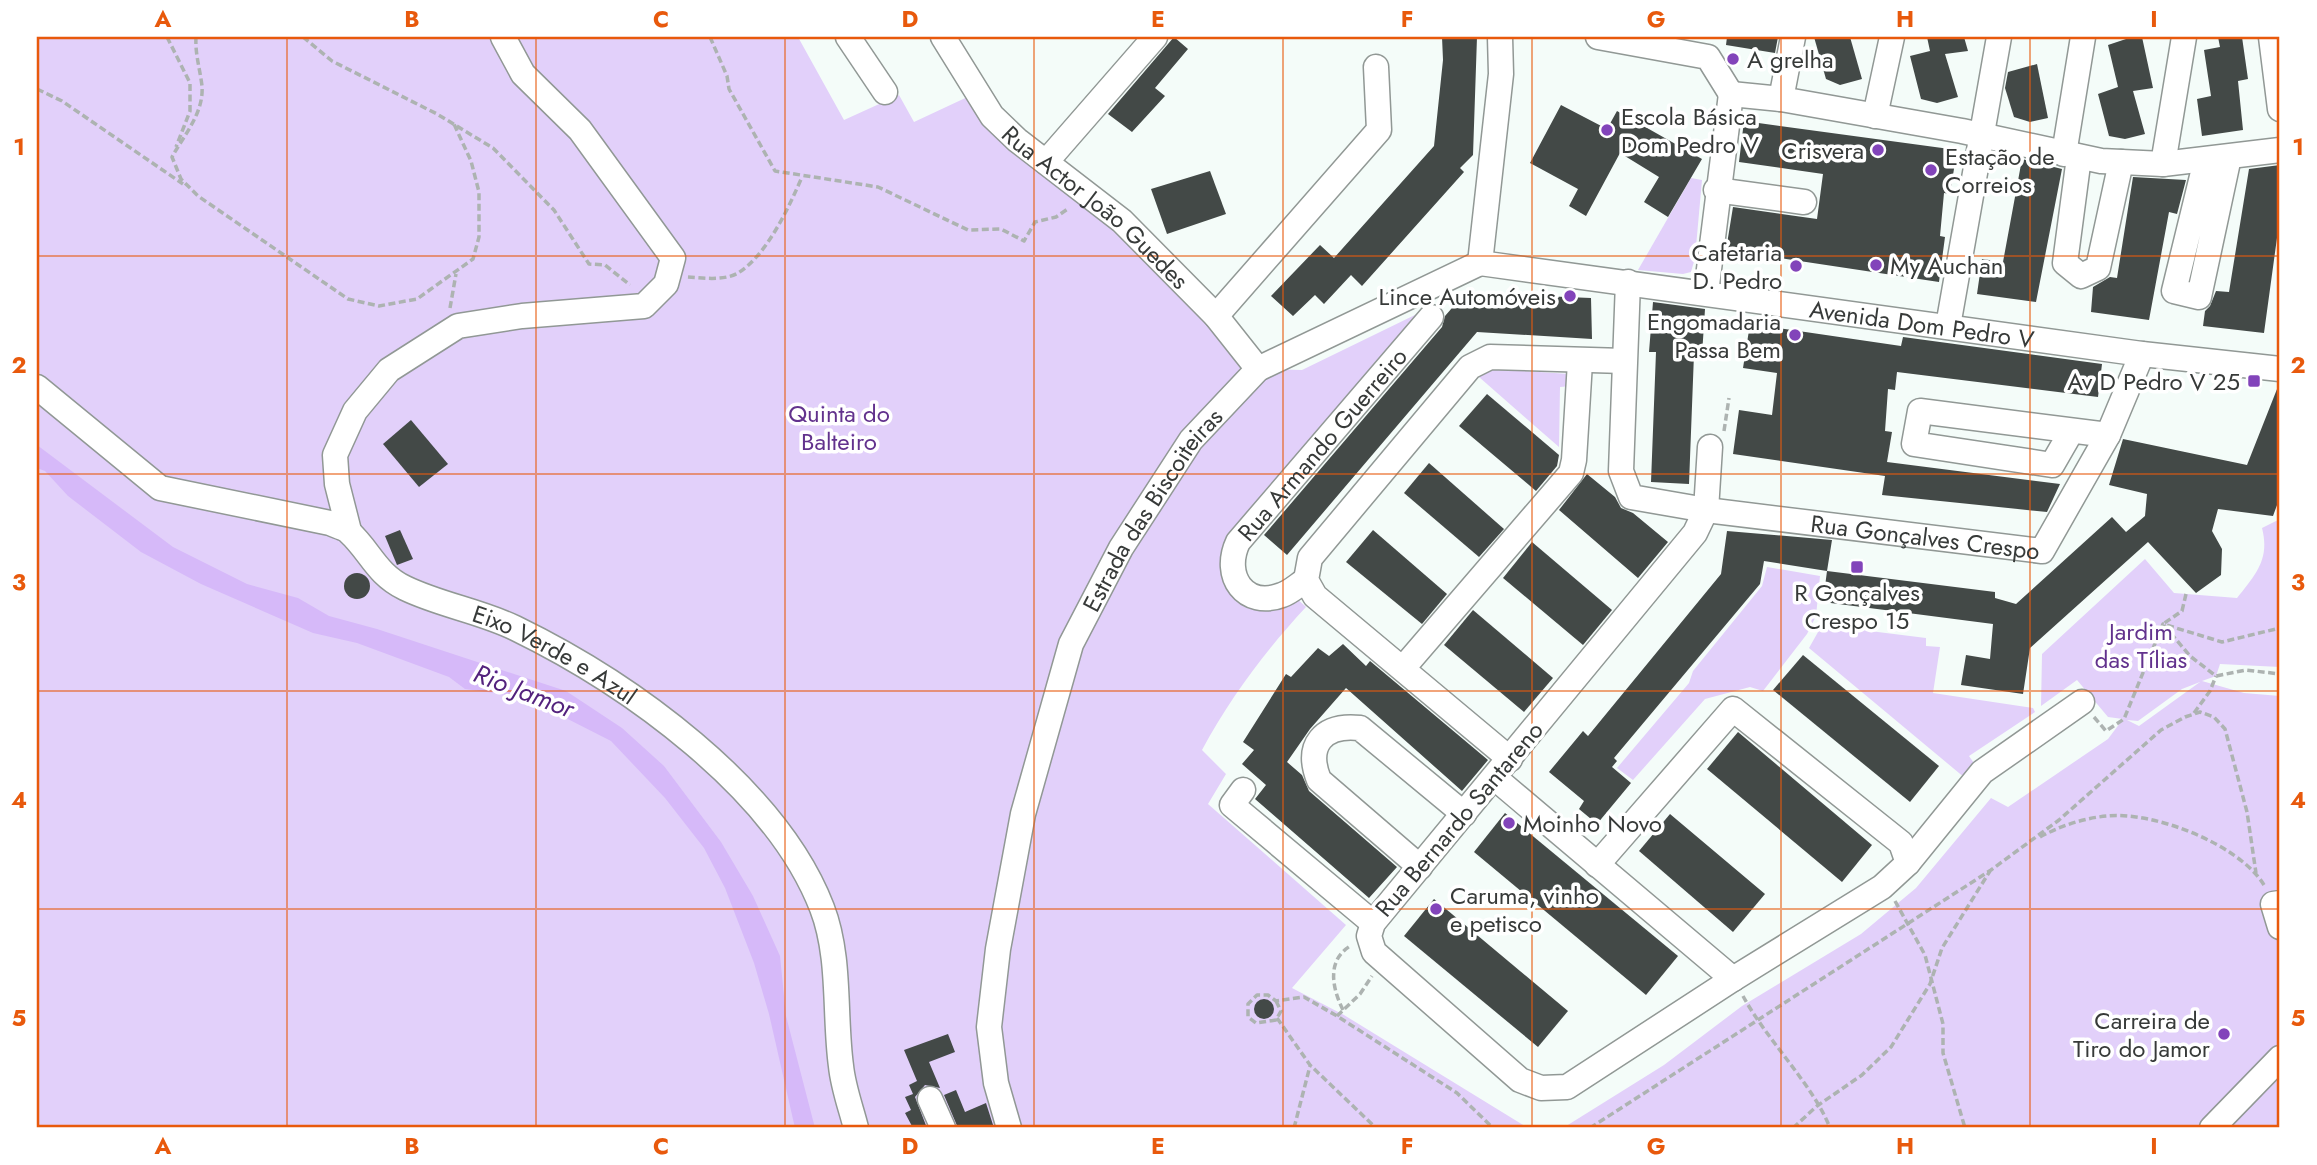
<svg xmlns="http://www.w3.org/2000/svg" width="2317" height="1165" font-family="Jost,sans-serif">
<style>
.green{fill:#e2d0fa;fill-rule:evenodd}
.water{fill:#d6b9f9}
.building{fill:#434947}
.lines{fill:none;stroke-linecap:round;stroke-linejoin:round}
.minor-casing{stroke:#919895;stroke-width:27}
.path{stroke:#adb3b1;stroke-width:3.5;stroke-dasharray:7 3.5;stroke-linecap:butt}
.minor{stroke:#fff;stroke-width:24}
.grid{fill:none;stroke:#e8590c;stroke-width:2;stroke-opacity:0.55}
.poi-dot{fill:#8244ba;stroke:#fff;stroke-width:2.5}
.labels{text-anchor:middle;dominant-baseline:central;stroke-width:7;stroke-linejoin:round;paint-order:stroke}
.poi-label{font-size:24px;fill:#373a39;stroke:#fff;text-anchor:start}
.street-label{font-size:24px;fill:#373a39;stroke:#fff}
.park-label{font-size:24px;fill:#62328d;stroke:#fff}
.water-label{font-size:26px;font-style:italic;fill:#53227d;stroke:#fff}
.neatline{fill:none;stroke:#e8590c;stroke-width:2.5}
.grid-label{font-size:23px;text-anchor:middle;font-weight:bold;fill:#e8590c}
</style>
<rect width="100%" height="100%" fill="#f4fcf9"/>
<g class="green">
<path d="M 37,37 L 798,37 L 844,120 L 899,95 L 914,122 L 976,93 L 1088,194 L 1258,369 L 1302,370 L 1419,313 L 1226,578 L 1295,597 L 1306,607 C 1266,650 1230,698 1202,750 L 1226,774 L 1208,804 L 1346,925 L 1292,988 L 1344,1015 L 1528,1128 L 37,1128 Z"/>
<polygon points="1691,178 1702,180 1695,258 1691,272 1683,274 1638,270"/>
<polygon points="1491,369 1569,374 1572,386 1560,387 1559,447 1479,377"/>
<path d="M 2280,514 L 2280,667 L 2220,664 L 2216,676 L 2202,681 L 2244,693 L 2280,696 L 2280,1128 L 1563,1128 L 1664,1065 L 1742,1006 L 1861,934 L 1916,888 L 1991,798 L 2008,807 L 2108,739 L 2123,719 L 2108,717 L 2077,680 L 2041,706 L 2042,654 L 2145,559 L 2174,593 L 2237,598 C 2256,574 2270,559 2262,528 L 2278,520 ZM 2200,682 L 2139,726 L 2127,720 L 2138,721 L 2182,689 Z"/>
<polygon points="1767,567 1820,576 1816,616 1807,634 1763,691 1750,687 1705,699 1633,780 1617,768 1689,683 1693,671 1762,586"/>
<polygon points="1822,625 1926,638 1926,646 1940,647 1933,693 2033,708 2035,712 1969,756 1976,766 1965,778 1809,648"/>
</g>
<polygon class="water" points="37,445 173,547 247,584 298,598 329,616 377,629 566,691 622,728 664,766 721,842 753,896 780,956 786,1016 815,1128 795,1128 769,1014 754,963 725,888 704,848 665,798 611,741 552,711 509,695 465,689 449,677 357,643 313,633 201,584 141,552 68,496 45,471 37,468"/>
<g class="building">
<polygon points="1174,37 1188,49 1155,88 1165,96 1132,132 1108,114"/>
<polygon points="1442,37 1477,37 1473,155 1460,168 1464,172 1362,286 1351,275 1324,304 1315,295 1293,316 1271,296 1320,245 1334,258 1434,146 1443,60"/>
<polygon points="1727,37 1778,37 1775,53 1726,45"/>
<polygon points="1814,37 1850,37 1862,79 1840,85 1826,79"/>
<polygon points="1927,37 1964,37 1968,51 1945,54 1958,97 1937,103 1921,99 1910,56 1930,51"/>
<polygon points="2125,37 2142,37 2153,88 2133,91 2145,134 2125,139 2109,136 2098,94 2118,87 2108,45 2126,39"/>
<polygon points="2218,37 2242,37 2248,79 2238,81 2243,130 2202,136 2197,99 2211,96 2204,50 2220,47"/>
<polygon points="2037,64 2048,118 2030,122 2014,117 2005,88 2008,72"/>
<polygon points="1561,105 1607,129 1617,111 1702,159 1668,217 1644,202 1659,177 1620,153 1586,216 1569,206 1578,189 1530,163"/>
<polygon points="1744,121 1957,150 1950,194 1944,193 1940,236 1945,237 1939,282 1726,250 1733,207 1817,219 1823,174 1739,162"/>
<polygon points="2022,159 2062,169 2036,302 1977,294 1982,259 2003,262"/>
<polygon points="2280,165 2280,216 2264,333 2203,326 2205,311 2210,306 2216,291 2229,292 2249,169"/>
<polygon points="1210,171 1226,214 1167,234 1151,189"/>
<polygon points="2133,177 2186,180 2177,214 2169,212 2149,320 2091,312 2093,287 2110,277 2117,278"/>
<polygon points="1465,293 1591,298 1592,339 1477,332 1287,555 1264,535 1442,327 1445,316"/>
<polygon points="1653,302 1705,309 1702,355 1694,354 1689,484 1651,482 1656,352 1649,352"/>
<polygon points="1750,324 1901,346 1903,337 2102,364 2098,397 1897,372 1895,390 1888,389 1885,431 1892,432 1887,462 2060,484 2047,512 1882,495 1885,476 1733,454 1739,410 1772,415 1777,373 1743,368"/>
<polygon points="2279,384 2280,497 2273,516 2218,509 2212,531 2222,549 2221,575 2196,593 2148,542 2030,648 2023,694 1961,685 1966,655 1990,659 1993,624 1823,602 1827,571 1995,592 1995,598 2016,604 2112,517 2126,532 2145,516 2147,494 2109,485 2123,439 2247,465"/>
<polygon points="1487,394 1559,455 1557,466 1536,491 1459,426"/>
<polygon points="411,420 448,464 419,487 383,444"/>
<polygon points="1429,463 1504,529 1479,557 1404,493"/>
<polygon points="1587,474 1615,497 1621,508 1633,513 1668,542 1638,578 1559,510"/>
<polygon points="400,530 413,559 397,565 385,536"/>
<polygon points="1373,530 1447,594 1422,624 1346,562"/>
<polygon points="1727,531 1832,540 1827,571 1764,561 1760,584 1614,758 1617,761 1612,767 1631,783 1597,824 1579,809 1584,801 1549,772 1583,731 1588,736 1721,574"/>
<polygon points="1532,542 1612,610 1583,645 1503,578"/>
<circle cx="357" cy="586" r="13"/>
<polygon points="1473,610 1553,678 1524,712 1444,645"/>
<polygon points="1343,644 1366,666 1370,661 1488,760 1462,791 1346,688 1310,729 1287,762 1302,775 1309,791 1397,867 1369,898 1255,799 1266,785 1242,764 1254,750 1243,742 1286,674 1291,677 1318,648 1329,656"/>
<polygon points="1803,655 1939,766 1910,802 1773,690"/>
<polygon points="1738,732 1872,845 1842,882 1707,769"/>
<polygon points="1505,813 1678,956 1646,995 1474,852"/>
<polygon points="1670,814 1765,894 1733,932 1639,851"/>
<polygon points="1434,899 1568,1011 1538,1047 1404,936"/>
<circle cx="1264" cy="1009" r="10"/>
<polygon points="948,1034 955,1052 929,1062 940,1088 925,1085 915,1097 927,1128 913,1128 905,1113 911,1110 905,1097 913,1094 909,1085 917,1081 904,1050"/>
<polygon points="956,1090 965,1112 986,1103 994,1128 958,1128 944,1095"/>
</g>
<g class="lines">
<defs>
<g id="minor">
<polyline points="848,37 885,92"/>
<path id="s1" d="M 943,37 L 992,116 L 1017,140 L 1122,221 L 1216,316 L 1258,369"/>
<polyline points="1598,37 1708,57 1731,94"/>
<polyline points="2271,37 2280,109"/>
<polyline points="1731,94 1781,99 1962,131 2101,161 2163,164 2280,150"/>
<polyline points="1781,99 1793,37"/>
<polyline points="1875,116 1892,37"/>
<polyline points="2064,154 2083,37"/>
<polyline points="2079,157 2065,263 2081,276 2098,268 2121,162"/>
<polyline points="2206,160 2174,291 2199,297 2229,157"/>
<polyline points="1046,162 1155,37"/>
<polyline points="2163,164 2184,37"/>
<polyline points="1716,190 1804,202"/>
<path id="s2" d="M 1480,263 L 2142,354 L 2280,369"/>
<polyline points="1480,263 1501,74 1500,37"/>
<path id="s3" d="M 1628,282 L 1621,471 L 1631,497 L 1706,510 L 2042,551 L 2108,435 L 2142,354"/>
<polyline points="1706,293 1731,94"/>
<polyline points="1216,316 1379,130 1376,67"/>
<polyline points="1948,326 1999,37"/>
<path id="s4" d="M 37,387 L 160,488 L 330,523 C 336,526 345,528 349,532 C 370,551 376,574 405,588 C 440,605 480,611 515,628 C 628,683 776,788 822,908 C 841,957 834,1015 841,1066 C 843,1087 851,1108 856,1128"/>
<polyline points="2071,432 2052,465 1914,444 1920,411 2108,435"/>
<polyline points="1710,447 1706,510 1695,533 1373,923 1369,936 1374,952 1520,1080 1541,1088 1567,1087 1733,979 1882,887 1908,863 1982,772 2082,702"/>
<polyline points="349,531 337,484 335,455 355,411 389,370 458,326 522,316 644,306 666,284 673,258 580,130 523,74 503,37"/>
<path id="s5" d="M 1306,580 C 1299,584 1291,592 1282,595 C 1245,609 1222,576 1238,542 L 1431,317"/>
<polyline points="1404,667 1571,473 1574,460 1580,362"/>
<polyline points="1510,759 1315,596 1306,580 1310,558 1470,367 1490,357 1624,361"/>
<polyline points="1495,778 1733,979"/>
<polyline points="1243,790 1232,805 1373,923"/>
<polyline points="1597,865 1733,709 1901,843 1908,863"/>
<path d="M 1420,867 L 1319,780 C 1305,745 1323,724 1360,728 L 1464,814"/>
<polyline points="2280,903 2273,904 2280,927"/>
<polyline points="930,1099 943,1128"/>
<path id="s6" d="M 1009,1128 L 996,1083 L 989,1027 L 998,949 L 1023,814 L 1071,644 L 1121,548 L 1191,440 L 1258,369 L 1480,263"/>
<polyline points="2212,1128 2280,1058"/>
</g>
</defs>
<use href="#minor" class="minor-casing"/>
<g class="path">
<polyline points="167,37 190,83 190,111 176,147"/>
<path d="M 196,37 C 195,54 200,69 202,86 C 204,113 184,135 172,157 L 181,179 L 198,196 L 348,299 L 379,306 L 417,299 L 473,259 L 479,237 L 479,192 L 471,161 L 454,124"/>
<polyline points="303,37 332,61 437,114 493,148 554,210 589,264 605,265 630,285"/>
<polyline points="710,37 727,76 729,89 775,171 878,187 968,230 1001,229 1024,241 1035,222 1056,217 1069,208"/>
<polyline points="37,89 62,101 183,184"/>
<path d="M 688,277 C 703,278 724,281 738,273 C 767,255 789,207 802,177"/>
<polyline points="450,308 456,274"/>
<polyline points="1724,431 1729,398"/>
<polyline points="2186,594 2182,611 2163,624 2190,656 2216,676 2246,670 2280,674"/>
<polyline points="2194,713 2210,691 2216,676"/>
<polyline points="2094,717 2106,731 2124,719 2163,624 2222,642 2280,628"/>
<path d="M 2040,837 C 2060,826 2084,818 2107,816 C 2153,811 2239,844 2264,885"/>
<polyline points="1895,901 1925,955 1943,1024 1943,1053 1965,1128"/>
<path d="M 1743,996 C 1766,1039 1814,1086 1830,1128"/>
<polyline points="1276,1001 1281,1011 1276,1020 1256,1023 1248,1017 1248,1004 1257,995 1268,995 1276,1001 1304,997 1337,1016 1457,1093 1493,1128"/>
<path d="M 1343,1010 C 1332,988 1326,959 1352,945"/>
<polyline points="1337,1016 1360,994 1372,976"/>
<polyline points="1277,1018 1310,1065 1376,1128"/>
<polyline points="1294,1128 1310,1066"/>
<polyline points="1590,1128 1991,870 2059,820 2161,730 2185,717 2200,712 2214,717 2225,729 2247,812 2256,873"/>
<polyline points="1793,1128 1817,1106 1862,1075 1891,1047 1930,984 1942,948 1990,871"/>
</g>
<use href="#minor" class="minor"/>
</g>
<path class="grid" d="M 287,37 L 287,1128M 536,37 L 536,1128M 785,37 L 785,1128M 1034,37 L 1034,1128M 1283,37 L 1283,1128M 1532,37 L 1532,1128M 1781,37 L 1781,1128M 2030,37 L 2030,1128M 37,256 L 2280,256M 37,474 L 2280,474M 37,691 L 2280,691M 37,909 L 2280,909"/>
<g class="poi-dot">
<circle cx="1733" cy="59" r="7"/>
<circle cx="1607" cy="130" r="7"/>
<circle cx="1878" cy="150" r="7"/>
<circle cx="1931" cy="170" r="7"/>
<circle cx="1876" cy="265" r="7"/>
<circle cx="1796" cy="266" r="7"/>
<circle cx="1570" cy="296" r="7"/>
<circle cx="1795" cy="335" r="7"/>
<rect x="2247" y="374" width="14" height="14" rx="3.5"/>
<rect x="1850" y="560" width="14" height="14" rx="3.5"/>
<circle cx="1509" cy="823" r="7"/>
<circle cx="1436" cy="909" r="7"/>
<circle cx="2224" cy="1034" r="7"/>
</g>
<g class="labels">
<g class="poi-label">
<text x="1747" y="59">A grelha</text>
<text x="1621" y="116">Escola Básica<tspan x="1621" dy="28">Dom Pedro V</tspan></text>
<text x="1864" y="150" text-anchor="end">Crisvera</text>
<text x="1945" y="156">Estação de<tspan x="1945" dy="28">Correios</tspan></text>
<text x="1782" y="252" text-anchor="end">Cafetaria<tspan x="1782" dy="28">D. Pedro</tspan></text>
<text x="1890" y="265">My Auchan</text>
<text x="1556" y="296" text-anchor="end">Lince Automóveis</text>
<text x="1781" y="321" text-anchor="end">Engomadaria<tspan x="1781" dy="28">Passa Bem</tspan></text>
<text x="2240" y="381" text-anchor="end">Av D Pedro V 25</text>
<text x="1857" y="592" text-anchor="middle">R Gonçalves<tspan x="1857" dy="28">Crespo 15</tspan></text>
<text x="1523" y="823">Moinho Novo</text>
<text x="1450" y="895">Caruma, vinho<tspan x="1450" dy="28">e petisco</tspan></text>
<text x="2210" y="1020" text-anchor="end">Carreira de<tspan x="2210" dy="28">Tiro do Jamor</tspan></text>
</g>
<g class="street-label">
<text stroke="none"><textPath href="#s1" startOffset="231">Rua Actor João Guedes</textPath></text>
<text stroke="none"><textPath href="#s2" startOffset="446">Avenida Dom Pedro V</textPath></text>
<text stroke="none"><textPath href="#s5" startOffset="250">Rua Armando Guerreiro</textPath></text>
<text stroke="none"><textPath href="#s6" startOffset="653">Estrada das Biscoiteiras</textPath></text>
<text stroke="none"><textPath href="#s3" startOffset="514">Rua Gonçalves Crespo</textPath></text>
<text stroke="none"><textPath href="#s4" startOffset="598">Eixo Verde e Azul</textPath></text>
<text transform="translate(1459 819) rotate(-50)">Rua Bernardo Santareno</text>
</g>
<g class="park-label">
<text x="839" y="413">Quinta do<tspan x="839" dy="28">Balteiro</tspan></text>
<text x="2141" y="631">Jardim<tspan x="2141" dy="28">das Tílias</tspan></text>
</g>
<g class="water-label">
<text transform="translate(524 691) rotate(21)">Rio Jamor</text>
</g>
</g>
<rect width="2317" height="1165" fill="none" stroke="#ffffff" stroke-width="77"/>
<rect x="38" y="38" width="2240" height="1088" class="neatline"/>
<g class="grid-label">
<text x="163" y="27">A</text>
<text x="412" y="27">B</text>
<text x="661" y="27">C</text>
<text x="910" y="27">D</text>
<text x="1158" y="27">E</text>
<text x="1407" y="27">F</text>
<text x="1656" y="27">G</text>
<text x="1905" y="27">H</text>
<text x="2154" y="27">I</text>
<text x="19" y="155">1</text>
<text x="2298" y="155">1</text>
<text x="19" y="373">2</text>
<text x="2298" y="373">2</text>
<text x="19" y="590">3</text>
<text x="2298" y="590">3</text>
<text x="19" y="808">4</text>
<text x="2298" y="808">4</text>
<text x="19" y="1026">5</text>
<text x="2298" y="1026">5</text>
<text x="163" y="1154">A</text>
<text x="412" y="1154">B</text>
<text x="661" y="1154">C</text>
<text x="910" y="1154">D</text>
<text x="1158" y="1154">E</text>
<text x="1407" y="1154">F</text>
<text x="1656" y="1154">G</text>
<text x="1905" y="1154">H</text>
<text x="2154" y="1154">I</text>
</g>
</svg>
